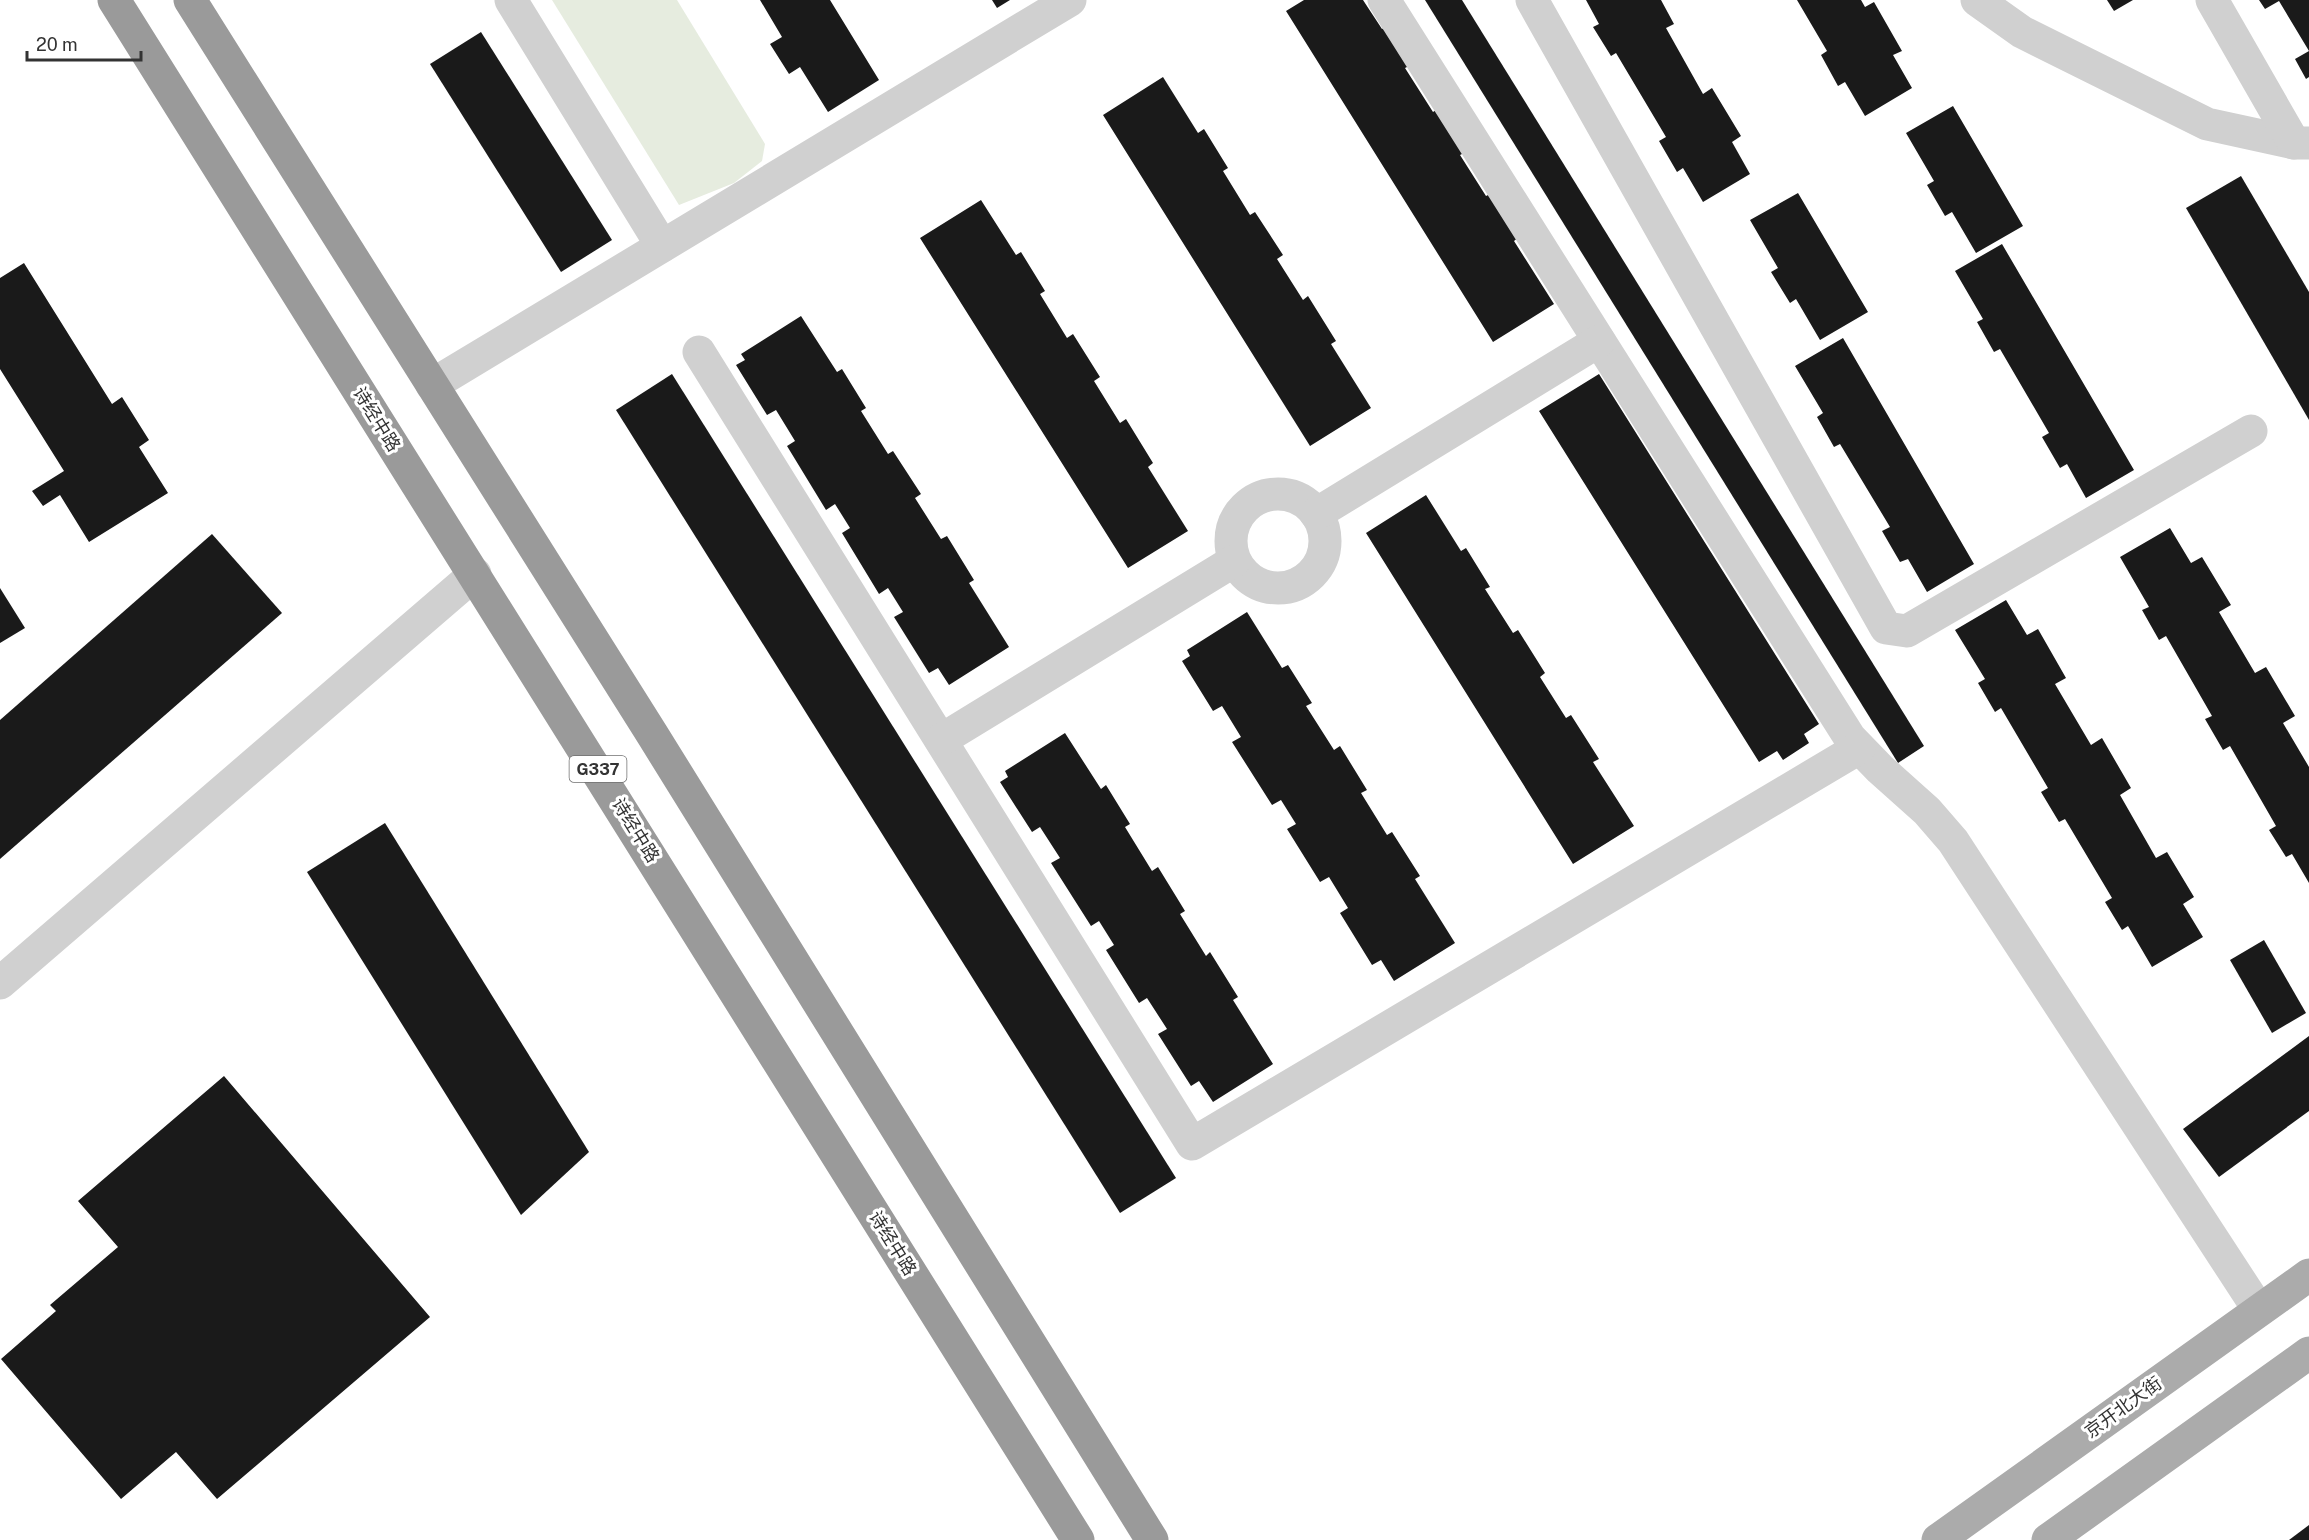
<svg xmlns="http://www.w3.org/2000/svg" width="2309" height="1540" font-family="'Public Sans','Noto Sans SC',sans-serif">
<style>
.green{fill:#e6ecdf}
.building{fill:#1a1a1a}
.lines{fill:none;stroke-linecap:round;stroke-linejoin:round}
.minor{stroke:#d0d0d0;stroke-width:33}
.major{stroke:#ababab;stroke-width:33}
.highway{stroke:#9a9a9a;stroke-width:33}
.labels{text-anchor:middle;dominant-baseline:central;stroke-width:6;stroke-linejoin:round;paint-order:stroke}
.shield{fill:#fff;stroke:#707070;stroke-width:1.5}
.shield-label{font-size:16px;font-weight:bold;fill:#333}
.street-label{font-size:18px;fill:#333;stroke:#fff}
</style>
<rect width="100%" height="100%" fill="#fff"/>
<polygon class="green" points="552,0 677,0 765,144 762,161 734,183 679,205"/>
<g class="building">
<polygon points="760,0 830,0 879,80 828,112 800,67 789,74 770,44 782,37"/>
<polygon points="992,0 1010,0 997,8"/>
<polygon points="1304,0 1363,0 1382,29 1387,26 1411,65 1405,68 1433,112 1439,108 1466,152 1460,155 1486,196 1492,193 1519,237 1514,241 1554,304 1493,342 1286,11"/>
<polygon points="1425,0 1462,0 1924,746 1898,763"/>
<polygon points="1586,0 1661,0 1674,24 1666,28 1703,94 1712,88 1741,136 1732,142 1750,174 1703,202 1683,168 1677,172 1659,141 1666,137 1616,53 1611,56 1593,27 1599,24"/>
<polygon points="1797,0 1861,0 1865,7 1874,2 1902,51 1893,55 1912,88 1865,116 1845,82 1838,86 1821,55 1827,51"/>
<polygon points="2107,0 2133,0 2114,11"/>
<polygon points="2259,0 2309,0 2309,77 2306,79 2295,59 2309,51 2279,1 2265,9"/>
<polygon points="481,32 612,240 561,272 430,64"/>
<polygon points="1163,77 1198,133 1204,129 1228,168 1223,171 1250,215 1255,212 1283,255 1277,259 1303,300 1308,296 1336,341 1331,344 1371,408 1310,446 1103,115"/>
<polygon points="1953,106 2023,226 1976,253 1952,212 1945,216 1927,185 1934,181 1906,133"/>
<polygon points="2241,176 2309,292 2309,420 2186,208"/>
<polygon points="1798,193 1868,312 1820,340 1796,299 1790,303 1771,272 1778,268 1750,220"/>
<polygon points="981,200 1016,255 1021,252 1045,291 1040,294 1067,338 1073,334 1100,377 1094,381 1120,423 1126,419 1153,463 1148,467 1188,531 1128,568 920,238"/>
<polygon points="2002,244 2134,470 2086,498 2067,464 2060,468 2042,437 2049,433 2000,349 1994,352 1977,322 1983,319 1955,271"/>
<polygon points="24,263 112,404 122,397 149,440 139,447 168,493 89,542 60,495 43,506 32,491 64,471 0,369 0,278"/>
<polygon points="801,316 837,372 842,369 866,408 861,411 888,454 893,451 921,494 915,498 941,539 947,536 974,580 969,583 1009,647 949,685 938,668 929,673 894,617 903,612 888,588 879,594 842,533 850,528 835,504 826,510 787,446 795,441 776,410 767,415 736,365 745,360 741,354"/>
<polygon points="1843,338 1974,564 1927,592 1908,559 1900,562 1882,531 1890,527 1840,444 1834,447 1817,417 1823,413 1795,366"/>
<polygon points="672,374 1176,1178 1120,1213 616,410"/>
<polygon points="1599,374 1819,724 1804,734 1809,743 1783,760 1777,751 1759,762 1539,411"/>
<polygon points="1426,495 1461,551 1466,548 1490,587 1485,589 1513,633 1518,630 1545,673 1540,677 1566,718 1571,715 1599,759 1593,762 1634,826 1573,864 1366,533"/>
<polygon points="2170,528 2191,563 2202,557 2231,605 2219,612 2255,673 2266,667 2295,716 2283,723 2309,767 2309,883 2292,854 2286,857 2269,830 2276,826 2230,746 2223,750 2205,719 2212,716 2166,636 2159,640 2142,610 2149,607 2120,557"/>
<polygon points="212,534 282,613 0,859 0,720"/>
<polygon points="0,588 25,628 0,643"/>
<polygon points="2006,600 2027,635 2038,629 2066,678 2055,684 2091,745 2102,738 2131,788 2120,795 2156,858 2167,852 2194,897 2183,904 2203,937 2152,967 2128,926 2122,930 2105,902 2112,898 2065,819 2059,822 2041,792 2048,788 2001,708 1995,712 1978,683 1985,679 1955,630"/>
<polygon points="1247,612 1282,668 1288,665 1312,703 1306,706 1334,750 1340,746 1367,790 1361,793 1387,835 1392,832 1420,876 1415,879 1455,943 1394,981 1381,960 1372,965 1340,913 1348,908 1329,877 1320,882 1287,829 1296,824 1281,800 1272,805 1232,742 1241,737 1222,706 1213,711 1182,661 1190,656 1187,650"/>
<polygon points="1065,733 1101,789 1106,785 1130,824 1125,827 1152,871 1158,867 1185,911 1180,914 1206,956 1210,952 1238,997 1233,1000 1273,1064 1213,1102 1199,1081 1191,1086 1158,1034 1167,1029 1147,998 1139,1003 1106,950 1114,945 1099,921 1091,926 1051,863 1060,858 1040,827 1032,832 1000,782 1008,777 1005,771"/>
<polygon points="385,823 589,1152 521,1215 307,872"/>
<polygon points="2264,940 2306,1013 2272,1033 2230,960"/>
<polygon points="2309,1036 2309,1111 2219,1177 2183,1129"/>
<polygon points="224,1076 430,1317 217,1499 176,1452 121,1499 1,1359 56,1311 50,1305 118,1247 78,1201"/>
<polygon points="2309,1525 2309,1540 2289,1540"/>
</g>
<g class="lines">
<g class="minor">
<polyline points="511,0 662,246"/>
<polyline points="1384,0 1850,738 1880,769 1927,811 1953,841 2259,1310"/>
<polyline points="1532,0 1886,628 1907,631 2251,431"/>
<polyline points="1977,0 2022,32 2207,124 2294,143 2309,143"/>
<polyline points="2212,0 2294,143"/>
<polyline points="699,352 1192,1144 1859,748"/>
<polyline points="432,385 1070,0"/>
<circle cx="1278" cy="541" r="47"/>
<polyline points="1316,514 1599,341"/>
<polyline points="941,740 1234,561"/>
<polyline points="0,983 475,574"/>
</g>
<g class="major">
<polyline points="1938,1540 2309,1275"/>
<polyline points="2048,1540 2309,1353"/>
</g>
<g class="highway">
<polyline points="114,0 1078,1540"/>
<polyline points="190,0 652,734 1152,1540"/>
</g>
</g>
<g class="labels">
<rect class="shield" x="569.5" y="756" width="57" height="26" rx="4.5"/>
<g class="shield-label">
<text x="598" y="769">G337</text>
</g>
<g class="street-label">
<text transform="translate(377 419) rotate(58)">诗经中路</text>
<text transform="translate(636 830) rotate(58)">诗经中路</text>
<text transform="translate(893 1243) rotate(58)">诗经中路</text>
<text transform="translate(2123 1407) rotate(-36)">京开北大街</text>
</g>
</g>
<path d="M27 51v9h114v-9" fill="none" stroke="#333333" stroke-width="3"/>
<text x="36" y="51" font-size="18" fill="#333333" stroke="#ffffff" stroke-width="4.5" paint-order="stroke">20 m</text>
</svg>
